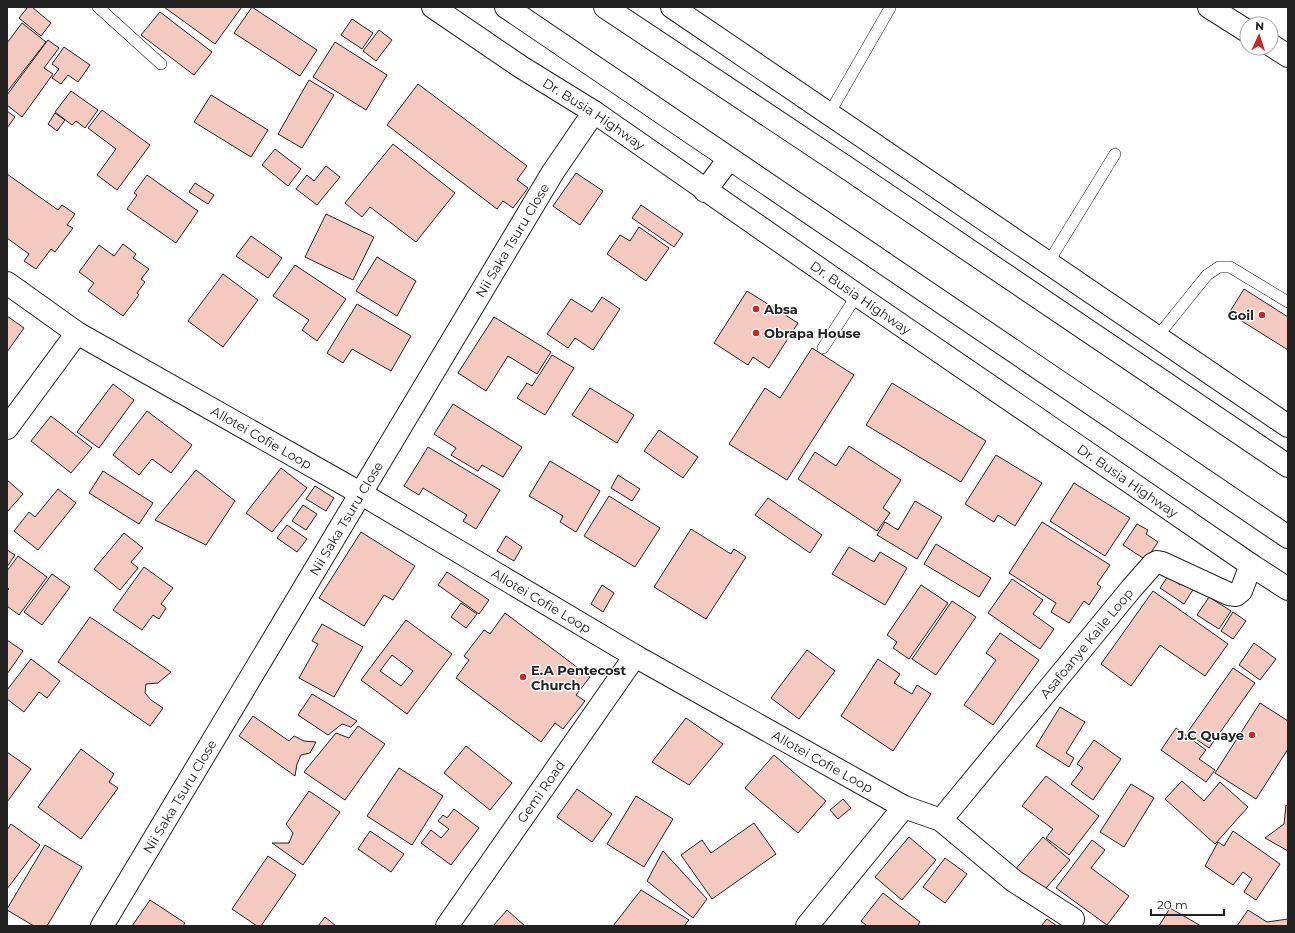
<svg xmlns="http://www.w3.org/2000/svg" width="1295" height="933" font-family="Montserrat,sans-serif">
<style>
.building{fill:#f3c9c0;stroke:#222;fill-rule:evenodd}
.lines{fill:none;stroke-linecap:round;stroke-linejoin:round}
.service-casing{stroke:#222;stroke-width:12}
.minor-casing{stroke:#222;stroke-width:24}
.tertiary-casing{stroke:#222;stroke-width:24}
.trunk-casing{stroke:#222;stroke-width:24}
.service{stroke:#fff;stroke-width:11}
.minor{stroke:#fff;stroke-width:22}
.tertiary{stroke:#fff;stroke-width:22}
.trunk{stroke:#fff;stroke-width:22}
.poi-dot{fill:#c62828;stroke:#fff;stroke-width:1.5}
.labels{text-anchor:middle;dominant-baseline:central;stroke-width:3;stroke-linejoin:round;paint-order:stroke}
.street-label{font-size:13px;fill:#222;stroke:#fff}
.poi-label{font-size:13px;font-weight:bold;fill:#222;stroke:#fff;text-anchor:start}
</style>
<rect width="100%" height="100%" fill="#fff"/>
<g class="building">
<polygon points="28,7 32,7 51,23 41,36 19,18"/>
<polygon points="164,7 241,7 241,8 215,44"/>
<polygon points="252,7 317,50 300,76 234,33"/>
<polygon points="160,12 212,52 194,75 141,35"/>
<polygon points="352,19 373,33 362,49 341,35"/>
<polygon points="22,23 46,42 7,92 7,43"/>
<polygon points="379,30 392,40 376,61 363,51"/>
<polygon points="48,40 59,48 44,68 53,74 22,117 7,105 7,95"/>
<polygon points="335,42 387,75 366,110 313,77"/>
<polygon points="64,47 90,65 78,82 68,75 61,84 52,78 59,69 52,64"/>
<polygon points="309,80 334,95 302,148 278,134"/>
<polygon points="418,84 527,166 517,180 528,188 513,208 503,201 497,209 387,125"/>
<polygon points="71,91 98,110 85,128 76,121 72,125 55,112"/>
<polygon points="211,95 268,130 251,157 194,122"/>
<polygon points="102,110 150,145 117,190 97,175 116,149 88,128"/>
<polygon points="7,111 15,117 7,128"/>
<polygon points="55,113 65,120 57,131 48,124"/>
<polygon points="393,144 455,193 416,242 370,207 362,217 345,203"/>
<polygon points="275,149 301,169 288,186 262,165"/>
<polygon points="326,166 340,177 317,205 296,189 307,175 314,181"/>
<polygon points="576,173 603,191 580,225 553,206"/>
<polygon points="7,174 58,210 62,205 75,214 67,225 73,228 55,252 51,249 36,269 24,261 29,254 7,238"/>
<polygon points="147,175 198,211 176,243 127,209 137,195 134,193"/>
<polygon points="195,183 214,195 208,204 189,192"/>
<polygon points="641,205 683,234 674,247 632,218"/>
<polygon points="326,214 374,237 353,280 305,257"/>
<polygon points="639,227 669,248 646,281 607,254 620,235 630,241"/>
<polygon points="251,236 282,258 268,278 236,256"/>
<polygon points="123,244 136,254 133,258 149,269 141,279 145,282 137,293 139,295 123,316 88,291 94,283 79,272 99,245 114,256"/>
<polygon points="377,257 416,281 397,316 356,291"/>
<polygon points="295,265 346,299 317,341 302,330 309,320 273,296"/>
<polygon points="223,274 258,300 223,347 188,321"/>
<polygon points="1244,289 1288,317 1288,350 1229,313"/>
<polygon points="747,291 798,323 769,368 753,357 748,365 714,343"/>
<polygon points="602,297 620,309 593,350 575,338 568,348 547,334 571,299 592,312"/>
<polygon points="357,304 411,336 391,371 352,349 343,363 327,353"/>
<polygon points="7,316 24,328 7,352"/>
<polygon points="494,317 551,352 537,374 508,356 486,391 458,373"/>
<polygon points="812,348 854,375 787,480 729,444 765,388 780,398"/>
<polygon points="552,355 574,368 545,415 517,398 527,383 532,386"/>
<polygon points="892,383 986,441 961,482 866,425"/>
<polygon points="113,384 134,400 99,448 77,432"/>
<polygon points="590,388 634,415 617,443 572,415"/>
<polygon points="453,404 522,447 503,477 482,465 478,471 451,455 456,448 434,434"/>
<polygon points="147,411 192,445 171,473 152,459 139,475 113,455"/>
<polygon points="51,416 92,448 71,473 31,441"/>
<polygon points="659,430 698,457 683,478 644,451"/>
<polygon points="849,446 901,480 883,508 890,513 877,531 798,479 815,452 836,466"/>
<polygon points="428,447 500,490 476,529 463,521 467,515 423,488 419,495 404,486"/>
<polygon points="996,455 1042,483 1015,526 998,515 994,522 965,504"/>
<polygon points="550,461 600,491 576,532 560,522 563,516 529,496"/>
<polygon points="281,468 307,488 272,532 246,513"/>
<polygon points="196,470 235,501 206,545 155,520"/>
<polygon points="103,471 153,503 139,524 89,493"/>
<polygon points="618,475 640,489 632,501 611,488"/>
<polygon points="7,480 23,494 7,512"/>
<polygon points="1074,483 1130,518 1105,556 1050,521"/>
<polygon points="315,486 334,498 326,511 306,499"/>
<polygon points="58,489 76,503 38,550 14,531 29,512 35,517"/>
<polygon points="609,496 660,528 635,567 584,536"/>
<polygon points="768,498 822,535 810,553 755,515"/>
<polygon points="915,501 942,517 917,559 877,535 885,522 898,530"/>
<polygon points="303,505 317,514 306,530 292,521"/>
<polygon points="1042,522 1110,565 1097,584 1101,587 1089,605 1084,601 1069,623 1051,612 1056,603 1009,573"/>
<polygon points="1137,524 1148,530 1146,534 1158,542 1146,560 1123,545"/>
<polygon points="287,525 307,539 297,552 277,538"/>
<polygon points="691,529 731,554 734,549 746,557 706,619 654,587"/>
<polygon points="361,532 415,566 393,600 384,595 364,626 319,598"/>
<polygon points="124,533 143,548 131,562 138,568 120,590 94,569"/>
<polygon points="506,536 522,547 514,561 497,551"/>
<polygon points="936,544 991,578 979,597 924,564"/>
<polygon points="849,547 874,562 880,552 907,568 885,605 832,574"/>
<polygon points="7,550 15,555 7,567"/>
<polygon points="18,556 47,577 19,615 7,606 7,591 9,589 7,587 7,571"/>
<polygon points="144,567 173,588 161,604 166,608 159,619 153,615 142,630 113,610"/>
<polygon points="447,572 489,600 479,614 438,585"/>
<polygon points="52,574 70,587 42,625 24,612"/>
<polygon points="1168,576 1180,585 1183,581 1194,588 1184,604 1160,588"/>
<polygon points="1012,579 1043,600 1033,614 1054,629 1040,649 988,613"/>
<polygon points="602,585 614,593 603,612 591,604"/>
<polygon points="921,585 948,603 909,659 893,648 897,642 887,635"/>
<polygon points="1153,591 1228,644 1205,676 1160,645 1131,686 1101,664"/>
<polygon points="1209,597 1231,611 1219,629 1197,615"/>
<polygon points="952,601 976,617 936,675 912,659"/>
<polygon points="461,603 477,614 466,628 451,617"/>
<polygon points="1233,612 1246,621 1233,639 1221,631"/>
<polygon points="505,613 590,677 576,695 585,701 563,729 555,723 541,742 456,678 469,660 464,656 484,630 490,634"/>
<polygon points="90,617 171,672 158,683 146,684 145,693 151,700 163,708 150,726 58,662"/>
<path d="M 406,620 L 452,654 L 407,714 L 361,680 ZM 392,655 L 413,671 L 401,686 L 380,671 Z"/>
<polygon points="322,624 363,647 334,697 299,678 318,644 312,641"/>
<polygon points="1000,633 1039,660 993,725 964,705 996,660 986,653"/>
<polygon points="7,640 23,651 7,674"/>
<polygon points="1254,643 1276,659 1260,680 1239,665"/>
<polygon points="807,650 835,671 799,719 771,698"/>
<polygon points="31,659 60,681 47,698 39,692 24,712 7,699 7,690"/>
<polygon points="878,659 900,674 894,683 912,694 917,685 931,694 893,751 841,716"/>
<polygon points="1233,668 1255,683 1209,748 1187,733"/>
<polygon points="312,694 357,721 351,727 342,724 328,735 298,715"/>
<polygon points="1260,703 1288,721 1288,749 1256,799 1215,773"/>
<polygon points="1060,707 1085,722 1066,753 1074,758 1069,767 1036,746"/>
<polygon points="253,716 289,741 294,736 304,741 316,742 310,753 301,755 297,764 295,776 239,736"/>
<polygon points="686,718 723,744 689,785 652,762"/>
<polygon points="358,726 385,744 345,800 304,772 336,733 349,738"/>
<polygon points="1176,728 1206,750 1199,759 1215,770 1206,782 1161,750"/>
<polygon points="1094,740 1121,759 1093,800 1071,784 1083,768 1077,764"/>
<polygon points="466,746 512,783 490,810 444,773"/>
<polygon points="81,749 114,774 109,782 118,788 81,839 38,807"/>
<polygon points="7,752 31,769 7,802"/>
<polygon points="774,755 826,801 798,833 745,788"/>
<polygon points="399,768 443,796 412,845 367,816"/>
<polygon points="1046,776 1099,816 1069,855 1046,838 1053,829 1022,806"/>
<polygon points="1182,781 1204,801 1220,782 1248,807 1215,844 1165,799"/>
<polygon points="1131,784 1154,798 1124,847 1100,832"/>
<polygon points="577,789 612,814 592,842 557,817"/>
<polygon points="309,791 340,812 303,865 272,843 289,843 293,833 286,824"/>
<polygon points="636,796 673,819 644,867 607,844"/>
<polygon points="843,799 851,808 838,819 830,810"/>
<polygon points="1286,805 1288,807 1288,851 1265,838 1284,824"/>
<polygon points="454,809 479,828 451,865 421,843 431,830 441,838 449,829 438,821 443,815 447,818"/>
<polygon points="754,823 776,854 712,899 681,855 702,840 711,853"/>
<polygon points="11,824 40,845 7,889 7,830"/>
<polygon points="370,831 404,854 391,872 358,849"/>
<polygon points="1233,831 1280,864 1256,900 1244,892 1252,879 1243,872 1233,885 1205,866 1218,842 1224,846"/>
<polygon points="909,837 936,860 902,900 875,877"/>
<polygon points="1043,837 1070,860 1041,894 1014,871"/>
<polygon points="1092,840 1105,850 1091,868 1129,896 1107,925 1056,888"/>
<polygon points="45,845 82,867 47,926 34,926 7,910 7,909"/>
<polygon points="663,851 707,899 693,918 647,881"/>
<polygon points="268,856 296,875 261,926 257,926 232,909"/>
<polygon points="945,858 967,874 945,903 923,887"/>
<polygon points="641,890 689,920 684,926 613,926"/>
<polygon points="883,893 920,922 917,926 867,926 861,921"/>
<polygon points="150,900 185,923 183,926 132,926"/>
<polygon points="1170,908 1201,926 1159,926"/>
<polygon points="507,910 525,926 493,926"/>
<polygon points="1248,910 1267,922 1288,919 1288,926 1237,926"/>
<polygon points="325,917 336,926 318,926"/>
<polygon points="1047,919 1057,926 1041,926"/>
</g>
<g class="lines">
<defs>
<g id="service">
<polyline points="98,7 161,64"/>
<polyline points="829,114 890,8"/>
<polyline points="1048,263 1115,154"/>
<polyline points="1157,337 1207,275 1219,267 1230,267 1288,302"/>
<polyline points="823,348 857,295"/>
</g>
<g id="minor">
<polyline points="1209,7 1247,31"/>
<polyline points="1271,45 1288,56"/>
<path id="s1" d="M 7,283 L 77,333 L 360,493 L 635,656 L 904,807 L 941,820 L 1014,881 L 1073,919"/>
<polyline points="7,428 77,333"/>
<path id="s2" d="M 941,820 L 1131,589 L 1153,564 L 1157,562 L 1162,563 L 1229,594 L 1236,595 L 1241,591 L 1251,565"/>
<path id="s3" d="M 102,926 L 553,172 L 594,112"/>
<path id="s4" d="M 447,926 L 635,656"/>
<polyline points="807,926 904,807"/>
</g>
<g id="tertiary">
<path id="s5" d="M 433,7 L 521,67 L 594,112 L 857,295 L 1251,565 L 1288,589"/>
<polyline points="672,7 1288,426"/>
</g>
<g id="trunk">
<polyline points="506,7 1288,537"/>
<polyline points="605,7 847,168 1288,466"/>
<polyline points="705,191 729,159"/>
</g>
</defs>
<use href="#service" class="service-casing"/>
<use href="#minor" class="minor-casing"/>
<use href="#tertiary" class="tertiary-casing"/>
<use href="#trunk" class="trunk-casing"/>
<use href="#service" class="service"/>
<use href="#minor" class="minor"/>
<use href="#tertiary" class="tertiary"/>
<use href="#trunk" class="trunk"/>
</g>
<g class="poi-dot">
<circle cx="756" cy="309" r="4"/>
<circle cx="1262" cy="315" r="4"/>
<circle cx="756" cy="333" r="4"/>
<circle cx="523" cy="677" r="4"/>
<circle cx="1252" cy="735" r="4"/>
</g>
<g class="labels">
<g class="street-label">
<text stroke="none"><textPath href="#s5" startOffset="193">Dr. Busia Highway</textPath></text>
<text stroke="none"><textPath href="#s3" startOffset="799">Nii Saka Tsuru Close</textPath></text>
<text stroke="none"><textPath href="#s5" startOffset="517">Dr. Busia Highway</textPath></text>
<text stroke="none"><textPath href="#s1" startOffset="298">Allotei Cofie Loop</textPath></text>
<text stroke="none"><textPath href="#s5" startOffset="841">Dr. Busia Highway</textPath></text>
<text stroke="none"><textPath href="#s3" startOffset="475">Nii Saka Tsuru Close</textPath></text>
<text stroke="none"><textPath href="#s1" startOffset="622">Allotei Cofie Loop</textPath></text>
<text stroke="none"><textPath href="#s2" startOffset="229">Asafoanye Kaile Loop</textPath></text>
<text stroke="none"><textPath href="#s1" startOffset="946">Allotei Cofie Loop</textPath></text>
<text stroke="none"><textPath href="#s4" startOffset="164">Gemi Road</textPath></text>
<text stroke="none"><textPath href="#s3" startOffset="151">Nii Saka Tsuru Close</textPath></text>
</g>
<g class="poi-label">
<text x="764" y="309">Absa</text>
<text x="1254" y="315" text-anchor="end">Goil</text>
<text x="764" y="333">Obrapa House</text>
<text x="531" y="670">E.A Pentecost<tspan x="531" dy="15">Church</tspan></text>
<text x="1244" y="735" text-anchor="end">J.C Quaye</text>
</g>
</g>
<rect width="1295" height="933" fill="none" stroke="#222222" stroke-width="16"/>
<g transform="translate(1259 36) rotate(3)"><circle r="19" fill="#ffffff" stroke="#a7a7a7"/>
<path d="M0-3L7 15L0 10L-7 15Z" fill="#c62828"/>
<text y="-6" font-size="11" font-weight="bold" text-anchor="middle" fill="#222222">N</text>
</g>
<path d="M1151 909v6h73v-6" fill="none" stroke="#222222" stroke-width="2"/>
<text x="1157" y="909" font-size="12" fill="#222222" stroke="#ffffff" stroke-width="3" paint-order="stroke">20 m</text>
</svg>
